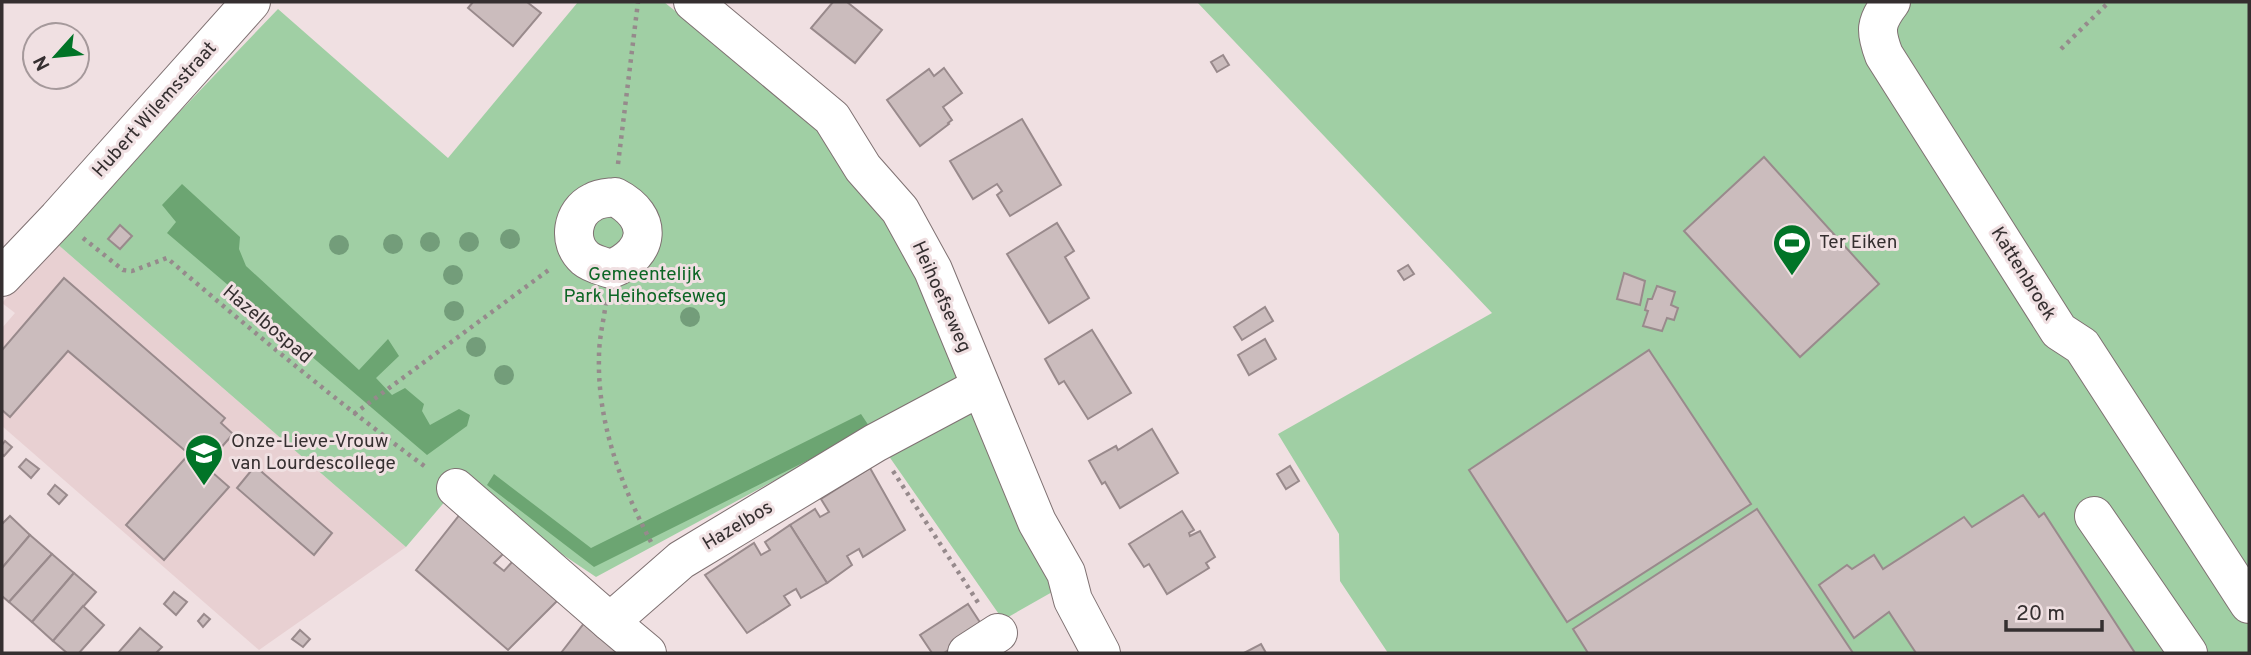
<svg xmlns="http://www.w3.org/2000/svg" width="2251" height="655" font-family="Overpass,sans-serif">
<style>
.built{fill:#e8d0d2}
.green{fill:#a0cfa4}
.water{fill:#6ca572}
.building{fill:#cbbcbd;stroke:#998a8c;stroke-width:2}
.lines{fill:none;stroke-linecap:round;stroke-linejoin:round}
.minor-casing{stroke:#7f7172;stroke-width:40}
.path{stroke:#968a8c;stroke-width:4.5;stroke-dasharray:3.5 5;stroke-linecap:butt}
.minor{stroke:#fff;stroke-width:38}
.tree{fill:#739d7a}
.labels{text-anchor:middle;dominant-baseline:central;stroke-width:6;stroke-linejoin:round;paint-order:stroke}
.street-label{font-size:19px;fill:#352f30;stroke:#f0e0e2}
.poi-label{font-size:19px;fill:#352f30;stroke:#f0e0e2;text-anchor:start}
.park-label{font-size:19px;fill:#0d6625;stroke:#f0e0e2}
</style>
<rect width="100%" height="100%" fill="#f0e0e2"/>
<polygon class="built" points="55,242 406,547 259,650 2,426 2,328 15,313 2,303"/>
<g class="green">
<polygon points="578,2 664,2 777,93 825,126 891,210 1061,587 1003,620 870,429 596,577 459,485 406,547 55,242 278,9 448,158"/>
<polygon points="1197,2 2249,2 2249,653 1388,653 1340,581 1339,534 1278,434 1492,313"/>
</g>
<g class="water">
<polygon points="182,184 240,237 239,249 246,266 359,370 388,339 399,356 376,378 392,395 405,388 424,404 422,411 430,425 459,409 470,415 467,426 427,455 167,233 176,222 162,205"/>
<polygon points="861,414 871,429 594,567 487,485 494,474 591,548"/>
</g>
<g class="building">
<polygon points="473,2 527,2 541,13 513,46 468,8"/>
<polygon points="833,2 847,2 882,30 855,63 811,28"/>
<polygon points="1223,55 1229,65 1217,72 1211,62"/>
<polygon points="944,68 962,93 943,107 952,120 948,123 949,124 920,146 887,100 929,69 934,76"/>
<polygon points="1022,119 1061,185 1010,216 997,195 1002,191 997,184 973,199 950,161"/>
<polygon points="1764,157 1879,284 1800,357 1684,231"/>
<polygon points="1057,223 1074,251 1065,257 1089,298 1049,323 1007,254"/>
<polygon points="120,225 132,236 120,249 108,239"/>
<polygon points="1408,265 1414,274 1404,280 1398,271"/>
<polygon points="1624,273 1645,281 1640,305 1617,299"/>
<polygon points="64,278 225,418 221,423 233,434 205,466 229,487 164,560 126,525 189,454 68,351 10,417 2,410 2,350"/>
<polygon points="1657,286 1675,292 1671,305 1678,308 1674,320 1667,318 1662,331 1643,326 1648,311 1645,310 1648,299 1652,299"/>
<polygon points="1265,307 1273,321 1242,340 1234,327"/>
<polygon points="1092,330 1131,393 1088,419 1064,381 1059,384 1045,359"/>
<polygon points="1265,339 1276,359 1249,375 1238,355"/>
<polygon points="1649,350 1751,504 1567,622 1469,470"/>
<polygon points="1152,429 1178,473 1120,508 1105,482 1102,484 1089,461 1116,446 1118,450"/>
<polygon points="5,441 12,447 4,456 2,454 2,445"/>
<polygon points="26,459 39,469 31,478 19,467"/>
<polygon points="255,466 332,533 314,555 237,488"/>
<polygon points="1290,466 1299,481 1286,489 1277,474"/>
<polygon points="870,468 905,530 863,557 859,549 847,556 852,565 827,583 790,525 815,509 820,517 829,512 821,499"/>
<polygon points="55,485 67,495 59,504 48,494"/>
<polygon points="2023,495 2039,517 2044,513 2135,653 1916,653 1889,612 1854,638 1819,585 1847,565 1852,569 1874,555 1883,569 1964,517 1972,527"/>
<polygon points="1757,509 1853,653 1588,653 1573,629"/>
<polygon points="1182,511 1194,530 1189,533 1190,536 1200,531 1215,557 1206,563 1209,568 1167,594 1149,564 1144,567 1129,544"/>
<polygon points="461,513 505,552 494,563 504,571 513,561 559,599 508,650 416,570"/>
<polygon points="10,516 30,535 2,568 2,524"/>
<polygon points="790,525 827,583 801,598 796,589 784,596 790,605 747,633 705,575 754,543 761,555 770,550 765,542"/>
<polygon points="30,535 52,554 9,602 2,596 2,568"/>
<polygon points="52,554 74,573 32,622 9,602"/>
<polygon points="74,573 96,592 53,641 32,622"/>
<polygon points="174,592 187,602 176,615 164,604"/>
<polygon points="968,604 983,627 944,653 932,653 920,635"/>
<polygon points="83,606 104,625 79,653 67,653 53,641"/>
<polygon points="204,614 210,619 203,627 198,621"/>
<polygon points="585,622 621,653 561,653"/>
<polygon points="140,628 162,647 156,653 118,653"/>
<polygon points="300,630 310,639 303,647 292,639"/>
<polygon points="1261,644 1266,653 1244,653"/>
</g>
<g class="lines">
<defs>
<g id="minor">
<polyline points="693,2 832,118 863,168 900,210 933,270 1037,522 1066,573 1073,600 1101,653"/>
<path d="M 1891,2 C 1875,23 1875,31 1884,55 L 2059,331 L 2082,346 L 2249,604"/>
<path d="M 615,197 C 654,217 651,253 611,269 C 602,266 592,264 585,258 C 567,242 572,212 593,202 C 600,198 607,198 615,197 Z"/>
<polyline points="2,277 58,218 251,2"/>
<polyline points="456,488 610,622"/>
<polyline points="2094,516 2188,653"/>
<polyline points="647,653 610,622 681,560 875,443 980,387"/>
<polyline points="967,653 998,633"/>
</g>
</defs>
<use href="#minor" class="minor-casing"/>
<g class="path">
<polyline points="2061,49 2109,2"/>
<polyline points="618,164 638,2"/>
<path d="M 83,238 L 123,270 L 132,271 L 167,258 C 252,331 337,402 427,468"/>
<path d="M 606,302 C 604,319 599,338 599,356 C 597,422 621,485 651,542"/>
<polyline points="354,414 550,269"/>
<polyline points="893,471 979,604"/>
</g>
<use href="#minor" class="minor"/>
</g>
<g class="tree">
<circle cx="510" cy="239" r="10"/>
<circle cx="430" cy="242" r="10"/>
<circle cx="469" cy="242" r="10"/>
<circle cx="393" cy="244" r="10"/>
<circle cx="339" cy="245" r="10"/>
<circle cx="453" cy="275" r="10"/>
<circle cx="454" cy="311" r="10"/>
<circle cx="690" cy="317" r="10"/>
<circle cx="476" cy="347" r="10"/>
<circle cx="504" cy="375" r="10"/>
</g>
<defs>
<symbol id="stadium-pin" viewBox="-11 -11 22 30"><path d="M0 17L-7.5 6A9.5 9.5 0 1 1 7.5 6Z" fill="#017427" stroke="#f0e0e2"/><path d="M0-5a6.5 5 0 1 0 0 10a6.5 5 0 1 0 0-10ZM-3.5-1.8h7v3.6h-7Z" fill="#fff"/></symbol>
<symbol id="school-pin" viewBox="-11 -11 22 30"><path d="M0 17L-7.5 6A9.5 9.5 0 1 1 7.5 6Z" fill="#017427" stroke="#f0e0e2"/><path d="M0-5L7-2L0 1L-7-2ZM-4 1L0 2.5L4 1V4Q0 6-4 4Z" fill="#fff"/></symbol>
</defs>
<g fill-rule="evenodd">
<use href="#stadium-pin" x="1770" y="221" width="44" height="60"/>
<use href="#school-pin" x="182" y="431" width="44" height="60"/>
</g>
<g class="labels">
<g class="street-label">
<text transform="translate(155 110) rotate(-48)">Hubert Wilemsstraat</text>
<text transform="translate(2023 274) rotate(58)">Kattenbroek</text>
<text transform="translate(941 297) rotate(66)">Heihoefseweg</text>
<text transform="translate(267 325) rotate(40)">Hazelbospad</text>
<text transform="translate(738 526) rotate(-31)">Hazelbos</text>
</g>
<g class="poi-label">
<text x="1819" y="243">Ter Eiken</text>
<text x="231" y="442">Onze-Lieve-Vrouw<tspan x="231" dy="22">van Lourdescollege</tspan></text>
</g>
<g class="park-label">
<text x="645" y="275">Gemeentelijk<tspan x="645" dy="22">Park Heihoefseweg</tspan></text>
</g>
</g>
<rect width="2251" height="655" fill="none" stroke="#352f30" stroke-width="7"/>
<g transform="translate(56 56) rotate(243)"><circle r="33" fill="#f0e0e2" stroke="#a5999b" stroke-width="2"/>
<path d="M0-5L12 26L0 18L-12 26Z" fill="#017427"/>
<text y="-10" font-size="19" font-weight="bold" text-anchor="middle" fill="#352f30">N</text>
</g>
<path d="M2006 620v10h96v-10" fill="none" stroke="#352f30" stroke-width="3.5"/>
<text x="2016" y="620" font-size="21" fill="#352f30" stroke="#f0e0e2" stroke-width="5" paint-order="stroke">20 m</text>
</svg>
